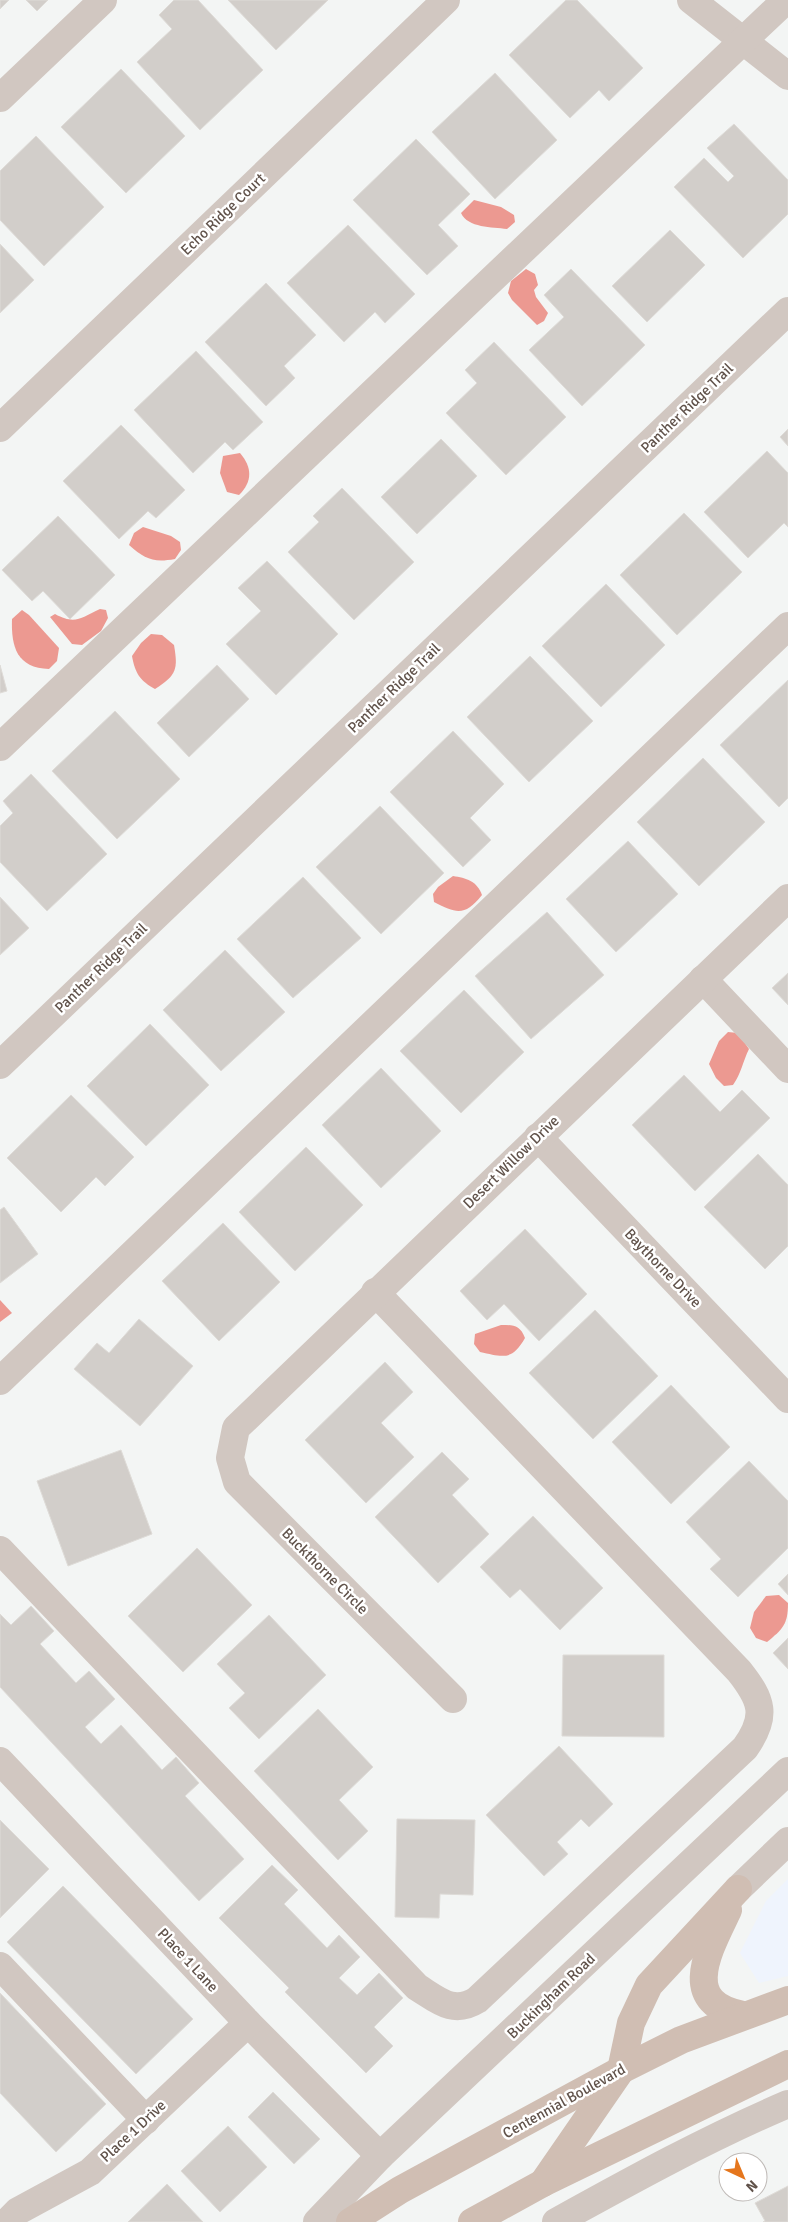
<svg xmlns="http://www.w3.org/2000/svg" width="788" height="2222" font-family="Signika,sans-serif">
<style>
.commercial{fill:#eff4fd}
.water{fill:#ec9991}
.building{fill:#d2ceca;stroke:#dedbd7}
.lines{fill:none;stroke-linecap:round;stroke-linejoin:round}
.minor{stroke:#d1c7c1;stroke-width:28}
.major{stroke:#d0beb3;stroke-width:28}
.labels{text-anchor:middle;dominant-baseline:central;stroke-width:5;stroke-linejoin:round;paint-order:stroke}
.street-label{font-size:15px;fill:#60524a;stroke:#fff}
</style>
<rect width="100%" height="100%" fill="#f3f5f4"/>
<polygon class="commercial" points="788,1879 788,1976 759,1983 740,1953 766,1901"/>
<g class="water">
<path d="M 474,200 L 501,207 L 514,215 L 515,222 L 507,229 C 492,227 468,228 461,213 Z"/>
<polygon points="526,269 535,274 538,285 534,290 536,297 548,313 544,321 537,325 512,300 508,293 511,281"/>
<path d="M 240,453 C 252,467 253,481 239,495 L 227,492 L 220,473 L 223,456 Z"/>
<path d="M 143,527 L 171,536 L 180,542 L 181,550 L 175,559 C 153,563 145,559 129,545 L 134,533 Z"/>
<path d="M 100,609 L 106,610 L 108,618 L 101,631 L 82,645 L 72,644 L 50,617 L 55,614 C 75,625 81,618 100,609 Z"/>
<path d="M 22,610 L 29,615 L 59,648 L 57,661 L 49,669 C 17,668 11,647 12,619 Z"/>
<path d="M 151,634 L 162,635 L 174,645 C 178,669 177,675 155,689 C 140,681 135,673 132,656 L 141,643 Z"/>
<path d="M 453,876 C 466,878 477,881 482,895 C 465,916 457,914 434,902 L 433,894 L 438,887 Z"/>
<path d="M 728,1032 L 738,1033 L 749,1049 C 743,1061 741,1074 733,1085 L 724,1086 L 716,1078 L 709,1064 L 719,1041 Z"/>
<polygon points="0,1300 12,1313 0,1322"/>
<path d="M 501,1325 C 513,1325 520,1325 525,1338 C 512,1361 503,1357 480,1352 L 474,1344 L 475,1334 Z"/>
<path d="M 779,1595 L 788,1603 C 788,1624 783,1629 767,1642 L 756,1638 L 750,1628 L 754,1612 L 766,1596 Z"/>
</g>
<g class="building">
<polygon points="0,0 9,0 0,9"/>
<polygon points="26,0 48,0 37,11"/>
<polygon points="174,0 198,0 263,70 200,130 137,62 172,29 159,15"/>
<polygon points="228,0 328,0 276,50"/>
<polygon points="566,0 577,0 643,68 609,101 599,90 570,118 509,55"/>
<polygon points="121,69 185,136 126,193 61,127"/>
<polygon points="495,73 557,140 495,199 432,132"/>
<polygon points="734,124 788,180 788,214 743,258 674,187 704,158 728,182 734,176 707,148"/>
<polygon points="36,136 104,207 44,266 0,220 0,171"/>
<polygon points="416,139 470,194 438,225 458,246 427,275 353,200"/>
<polygon points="348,225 415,294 385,323 375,312 344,342 287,283"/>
<polygon points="670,230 705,265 647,322 612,286"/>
<polygon points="0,244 34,280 0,313"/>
<polygon points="571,269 645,345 582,406 529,350 564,317 544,295"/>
<polygon points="266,283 316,335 284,366 295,378 266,406 205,342"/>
<polygon points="494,342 566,417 506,475 446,413 477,383 465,370"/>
<polygon points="196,351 263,422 233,450 225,442 193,473 134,410"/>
<polygon points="121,425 185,490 156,518 148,511 119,539 63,481"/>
<polygon points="788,429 788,446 780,437"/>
<polygon points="441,439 477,476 417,534 381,497"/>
<polygon points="767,451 788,473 788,527 784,523 748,558 704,512"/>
<polygon points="342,488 414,562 354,620 288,552 319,522 313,516"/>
<polygon points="684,513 742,572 677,635 620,575"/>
<polygon points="58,516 115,575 70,619 43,591 32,601 2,570"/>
<polygon points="267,561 338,634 276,695 226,644 261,611 238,588"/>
<polygon points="606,584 665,645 601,707 542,646"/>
<polygon points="530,656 593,721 529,782 467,717"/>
<polygon points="0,665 7,691 0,693"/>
<polygon points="217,665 249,699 189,757 157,723"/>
<polygon points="788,680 788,798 779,807 720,745"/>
<polygon points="115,711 180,779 117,839 52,771"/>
<polygon points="453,731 504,784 470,818 491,840 463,867 390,792"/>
<polygon points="703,758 765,822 699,886 637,822"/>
<polygon points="31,774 107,854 47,911 0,862 0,826 13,813 3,801"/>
<polygon points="380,806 444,873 381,934 316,867"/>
<polygon points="628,841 678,894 616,952 566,899"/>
<polygon points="303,877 361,938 293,998 237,939"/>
<polygon points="0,897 29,928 0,955"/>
<polygon points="547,912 604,975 531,1039 475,976"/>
<polygon points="225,950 285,1012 221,1071 163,1010"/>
<polygon points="788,973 788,1005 772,988"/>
<polygon points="464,990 524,1052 461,1113 400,1051"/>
<polygon points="150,1024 209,1085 146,1146 87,1086"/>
<polygon points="381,1068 441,1131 381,1188 322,1125"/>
<polygon points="684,1075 720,1112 742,1090 770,1118 695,1191 632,1125"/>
<polygon points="71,1095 134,1157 105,1186 96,1177 61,1212 7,1158"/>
<polygon points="306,1147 363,1205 295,1271 239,1212"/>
<polygon points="758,1154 788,1185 788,1246 765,1269 704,1207"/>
<polygon points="4,1207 38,1254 0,1283 0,1210"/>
<polygon points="223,1223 280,1282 219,1341 162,1281"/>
<polygon points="525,1229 587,1294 539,1341 504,1304 487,1320 460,1291"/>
<polygon points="595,1310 658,1376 593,1439 529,1373"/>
<polygon points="139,1319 193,1366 140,1426 74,1369 97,1343 109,1353"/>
<polygon points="385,1362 413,1392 381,1423 414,1457 366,1503 305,1440"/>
<polygon points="671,1385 730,1447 671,1504 612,1442"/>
<polygon points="121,1450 152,1534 68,1566 37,1481"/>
<polygon points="442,1452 469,1479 452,1495 489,1534 438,1583 375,1517"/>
<polygon points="749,1461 788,1501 788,1548 738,1597 710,1569 721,1559 686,1522"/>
<polygon points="533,1516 603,1588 560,1630 520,1589 510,1598 480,1567"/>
<polygon points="197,1548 252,1605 183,1672 128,1616"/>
<polygon points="788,1574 788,1595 778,1584"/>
<polygon points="31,1606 54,1631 40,1644 76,1683 89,1671 115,1699 85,1727 101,1744 121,1725 162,1770 176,1757 199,1783 185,1796 244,1859 199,1901 0,1687 0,1614 11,1625"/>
<polygon points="269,1615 326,1675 259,1739 229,1708 245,1693 217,1664"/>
<polygon points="788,1638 788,1669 773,1653"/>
<polygon points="563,1655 664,1655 664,1737 562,1736"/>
<polygon points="318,1709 373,1767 339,1800 368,1831 338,1860 254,1771"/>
<polygon points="559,1746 613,1804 589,1827 581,1819 557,1842 568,1854 544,1876 486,1815"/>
<polygon points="397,1819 475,1820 473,1895 440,1894 439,1918 395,1917"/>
<polygon points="0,1820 49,1869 0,1918"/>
<polygon points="272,1865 298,1890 284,1904 327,1948 339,1935 360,1957 339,1978 357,1995 379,1973 403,1998 374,2027 393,2046 366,2073 285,1992 289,1988 219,1918"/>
<polygon points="63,1886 193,2019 136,2074 7,1942"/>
<polygon points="0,1993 106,2104 56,2152 0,2093"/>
<polygon points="273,2092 320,2139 294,2164 248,2117"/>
<polygon points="228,2126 267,2167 220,2212 181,2171"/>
<polygon points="167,2184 203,2222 128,2222"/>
<polygon points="788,2186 788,2222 763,2222 765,2221 755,2203"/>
</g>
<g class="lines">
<g class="minor">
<polyline points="691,0 788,76"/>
<polyline points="0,98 103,0"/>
<polyline points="0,428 446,0"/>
<polyline points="0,747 786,0"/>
<polyline points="703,979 788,1069"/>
<polyline points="0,1065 788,311"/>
<polyline points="538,1137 788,1399"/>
<polyline points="0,1381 788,626"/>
<path d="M 0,1550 L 417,1987 C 438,2000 453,2015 477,2000 L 745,1748 C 768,1716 762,1700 739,1671 L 375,1292"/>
<polyline points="453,1699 237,1482 230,1458 236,1428 788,898"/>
<polyline points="0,1761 248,2023 380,2156"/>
<polyline points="738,1889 788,1841"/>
<polyline points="0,1966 146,2120"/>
<polyline points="7,2222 18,2211 90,2172 248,2023"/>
<polyline points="317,2222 380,2156 788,1771"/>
<path d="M 556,2222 C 632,2180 708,2138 788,2104"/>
</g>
<g class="major">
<path d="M 728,1910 C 709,1950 678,2003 743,2015"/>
<polyline points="543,2183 621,2070 631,2023 649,1985 738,1889"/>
<polyline points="350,2222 400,2190 621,2070 681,2040 788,2000"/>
<polyline points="472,2222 543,2183 788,2064"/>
</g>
</g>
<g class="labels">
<g class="street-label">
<text transform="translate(223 214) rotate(-44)">Echo Ridge Court</text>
<text transform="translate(687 408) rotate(-44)">Panther Ridge Trail</text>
<text transform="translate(394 688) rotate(-44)">Panther Ridge Trail</text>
<text transform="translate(101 968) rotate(-44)">Panther Ridge Trail</text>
<text transform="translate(511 1162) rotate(-44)">Desert Willow Drive</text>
<text transform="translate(663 1268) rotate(46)">Baythorne Drive</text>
<text transform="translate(325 1571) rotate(45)">Buckthorne Circle</text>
<text transform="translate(188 1960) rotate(47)">Place 1 Lane</text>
<text transform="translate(551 1996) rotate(-44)">Buckingham Road</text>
<text transform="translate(564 2101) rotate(-29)">Centennial Boulevard</text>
<text transform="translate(133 2131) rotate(-43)">Place 1 Drive</text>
</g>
</g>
<g transform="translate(743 2177) rotate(136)"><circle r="24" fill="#ffffff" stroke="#bfbab7"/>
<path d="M0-4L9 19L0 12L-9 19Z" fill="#e5761d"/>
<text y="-8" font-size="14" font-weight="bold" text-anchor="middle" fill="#60524a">N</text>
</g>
</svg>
